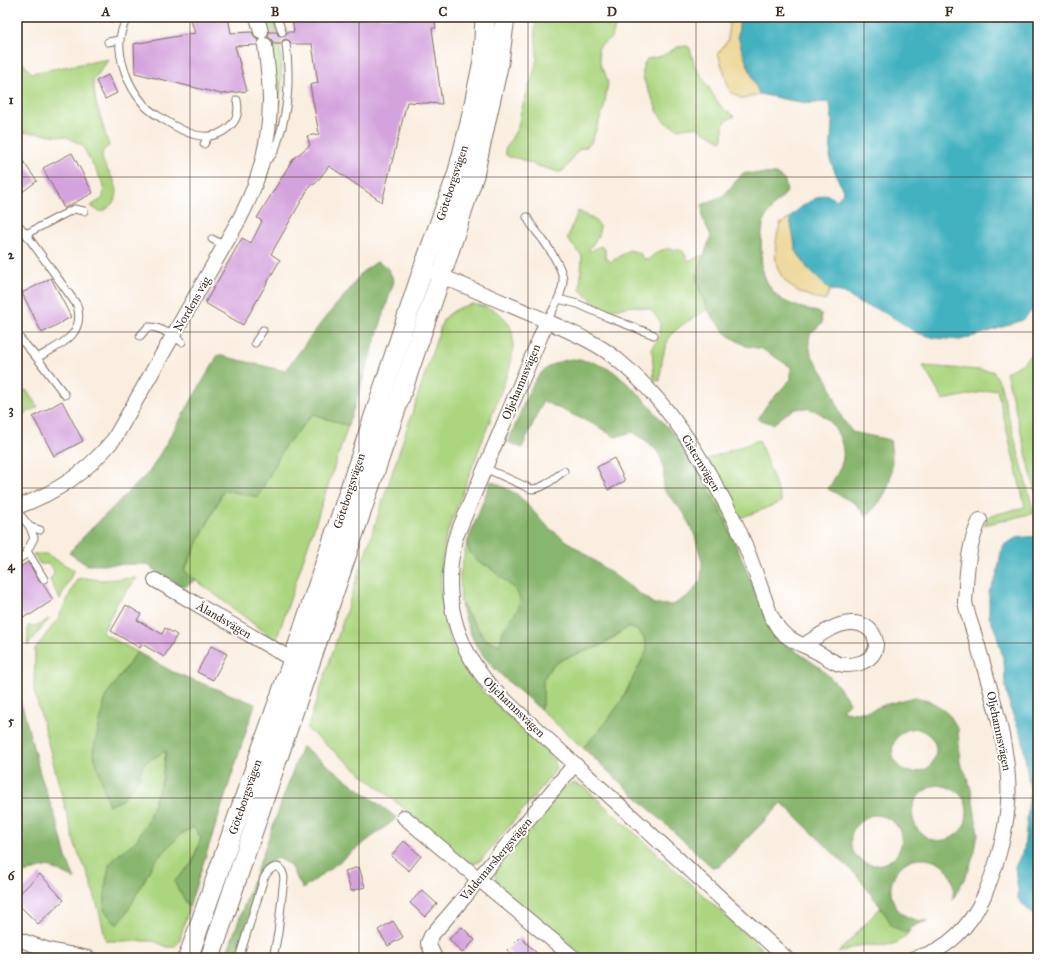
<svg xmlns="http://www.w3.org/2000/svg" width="1055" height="975" font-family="'IM FELL Great Primer',serif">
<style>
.green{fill:#acd57f;stroke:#74804e}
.forest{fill:#89b66e;stroke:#627046;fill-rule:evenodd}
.sand{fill:#eeda9e;stroke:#94825e}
.water{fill:#43b1c0;stroke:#3f6e6f}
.building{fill:#d4a3dd}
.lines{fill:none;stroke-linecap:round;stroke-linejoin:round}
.service-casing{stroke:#7e6f62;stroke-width:9}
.minor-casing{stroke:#7e6f62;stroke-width:16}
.secondary-casing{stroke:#7e6f62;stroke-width:21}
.service{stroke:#fff;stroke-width:7}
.minor{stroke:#fff;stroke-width:14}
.secondary{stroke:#fff;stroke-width:19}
.grid{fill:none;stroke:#3b2a1e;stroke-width:1;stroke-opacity:0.55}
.labels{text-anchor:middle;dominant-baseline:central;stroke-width:4;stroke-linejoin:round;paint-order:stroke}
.street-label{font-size:12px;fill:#3b2a1e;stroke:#fff}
.neatline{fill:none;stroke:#3b2a1e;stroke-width:1.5}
.grid-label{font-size:13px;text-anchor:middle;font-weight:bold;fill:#3b2a1e}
</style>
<rect width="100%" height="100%" fill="#fff"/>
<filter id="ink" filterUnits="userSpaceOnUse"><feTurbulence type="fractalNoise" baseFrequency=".025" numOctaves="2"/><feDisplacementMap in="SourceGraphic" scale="8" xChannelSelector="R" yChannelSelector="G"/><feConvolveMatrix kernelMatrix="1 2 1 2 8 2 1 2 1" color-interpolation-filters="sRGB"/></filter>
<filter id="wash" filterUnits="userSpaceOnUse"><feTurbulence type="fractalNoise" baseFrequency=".012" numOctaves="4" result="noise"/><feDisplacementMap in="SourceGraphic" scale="16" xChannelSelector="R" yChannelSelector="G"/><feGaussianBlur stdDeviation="0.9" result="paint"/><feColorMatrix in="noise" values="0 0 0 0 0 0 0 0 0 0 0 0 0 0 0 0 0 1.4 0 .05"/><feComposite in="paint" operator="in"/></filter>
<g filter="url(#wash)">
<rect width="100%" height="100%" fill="#faeee0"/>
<g class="green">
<path d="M 264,17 L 272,17 L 274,20 C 288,62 280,103 272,146 L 272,55 L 269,34 Z"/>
<path d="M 537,17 L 616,18 C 615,24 615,32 611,38 C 607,42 602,43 598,49 L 601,67 L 605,73 L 608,83 L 604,108 L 591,143 L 586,147 L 580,149 L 574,155 L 567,167 L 563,171 L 558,172 L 538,166 L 517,158 L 509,157 L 506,155 L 505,150 L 518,127 L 521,111 L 534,72 L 537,58 L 535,27 Z"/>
<path d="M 687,46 L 690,48 L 694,64 L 717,101 L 723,109 L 735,116 L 729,119 L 723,125 L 723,139 L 721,141 L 696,127 L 688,127 L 679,129 C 675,127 669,125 665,122 C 659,117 656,107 653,100 C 647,88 637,72 647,59 L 662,56 L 678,47 Z"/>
<path d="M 109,59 L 93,81 L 96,103 L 109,146 L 104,149 C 92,168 140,188 102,212 L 95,209 L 91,206 L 103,198 L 104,185 L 82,145 L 67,137 L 36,133 L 17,132 L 17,63 L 22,62 L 31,73 Z"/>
<path d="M 578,211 L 594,219 L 600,227 L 598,237 L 589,249 L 589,251 L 591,251 L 600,246 L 605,249 L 605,257 L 611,262 L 629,250 L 640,253 L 643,259 L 648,260 C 660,248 667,247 683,251 L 688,261 L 704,255 L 696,278 L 702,297 L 708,309 C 695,317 682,323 672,334 C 664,342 660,370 660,381 L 654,380 L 652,347 L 659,338 L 660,321 L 650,309 L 634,306 L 603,310 L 580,290 L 582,256 L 567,239 Z"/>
<path d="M 473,304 C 513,311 519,333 509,370 L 447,534 C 436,580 438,630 466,671 C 475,685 489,697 501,709 C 519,725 536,742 554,759 C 557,765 556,770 552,775 L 481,860 L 475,864 L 468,861 L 307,729 L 443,320 C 453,310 459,307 473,304 Z"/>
<polygon points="1038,346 1038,502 1006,372 1022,364"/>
<polygon points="923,366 993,371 1000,383 1034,513 984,525 989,516 1025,507 997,389 943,400"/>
<polygon points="26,390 38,407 24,414 17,403 17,395"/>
<polygon points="313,414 348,426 276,641 184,571 224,490 258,497 285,446"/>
<polygon points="759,440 782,502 727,523 694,464"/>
<polygon points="467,543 469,551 480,563 488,566 516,590 520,599 519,607 503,631 501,645 485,639 461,604 460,574"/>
<polygon points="33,554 46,554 74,570 60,599 50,580 54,574 53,568 48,564 40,564"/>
<polygon points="85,578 101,580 137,578 117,603 102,633 137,652 106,696 109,806 122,800 139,778 144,763 166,750 162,780 148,820 136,841 121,852 104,910 117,924 126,914 154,862 181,834 194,827 201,838 192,863 174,882 189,907 179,942 174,947 168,947 153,941 106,941 99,911 89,877 75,845 34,690 35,649 58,619 77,579"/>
<polygon points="49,619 28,645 28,646 28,626 39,625"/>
<path d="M 628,627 C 640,630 646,638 647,650 L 622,700 L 604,725 L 583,748 L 540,709 L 543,703 L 543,680 L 551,667 L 563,659 L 600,646 L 615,637 Z"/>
<polygon points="17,634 21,634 19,671 17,670"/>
<polygon points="573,783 584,787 772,958 587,958 496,885 495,869 563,788"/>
<path d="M 880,908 C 889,917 896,931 909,932 C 895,949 885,945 866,945 C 857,945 847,950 838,953 Z"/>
</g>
<g class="forest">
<path d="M 743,173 L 776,174 L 785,181 L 787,192 C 779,201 768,210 764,221 C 761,230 760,261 763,271 C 765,280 771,290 778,297 C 790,306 807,309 821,313 L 822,323 L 810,334 L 809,343 L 811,354 L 828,381 L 842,418 L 852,432 L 890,440 C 895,472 891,495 866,516 L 856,504 L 828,489 C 833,481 842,467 843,458 C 846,435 822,402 796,409 C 790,410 779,420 773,424 L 758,419 L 766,406 L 791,379 L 791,367 L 762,349 L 746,346 L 729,336 L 712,317 L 702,297 L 696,278 L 711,236 L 703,219 L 702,205 L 724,195 Z"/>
<polygon points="377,262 388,268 394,281 348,426 313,414 285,446 258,497 224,490 184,570 196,580 184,587 155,571 147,564 87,565 69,553 84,536 150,471 218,355 285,371 324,319 350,289 362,272"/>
<path d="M 572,359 L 593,362 L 613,371 L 639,394 L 680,442 L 697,469 L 727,523 L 774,636 L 819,667 L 836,683 L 850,703 L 842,709 L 844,712 L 855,713 L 869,711 L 884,705 L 914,697 L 928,700 L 940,707 L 951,717 L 958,729 L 960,763 L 966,774 L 971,789 L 978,833 L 975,851 L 968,872 L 952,901 C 955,887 954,876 943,865 C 938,861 932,859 926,858 C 882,855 876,922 928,921 L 918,924 L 910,929 L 909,932 L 903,932 L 892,926 L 885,913 L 858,877 L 782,803 L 719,867 L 712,867 L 583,748 L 604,725 L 622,700 L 647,650 C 646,637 640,630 628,627 L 600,646 L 563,659 L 551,667 L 543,680 L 543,703 L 540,709 C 518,689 491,670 476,645 C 469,632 465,618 461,604 L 485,639 L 500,645 L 503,631 L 519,607 L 520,599 L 516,590 L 488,566 L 480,563 L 474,558 L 469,551 L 467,543 L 491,481 L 517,494 L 549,528 L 654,604 L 673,605 L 691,594 L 701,579 L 702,562 L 695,536 L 684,513 L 663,489 C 666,456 660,450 633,432 L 615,437 L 597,426 L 543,401 L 522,448 L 508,442 C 513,431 518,419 522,408 C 533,381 541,363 572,359 ZM 915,728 C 929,731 941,744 934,759 C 932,765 927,770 921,771 C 890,780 879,733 915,728 ZM 937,785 C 957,787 971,799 966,820 C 965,828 958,834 951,838 C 916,853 892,798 937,785 ZM 872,815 C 889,815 904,825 901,845 C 900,851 895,858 889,861 C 856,879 831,830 872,815 Z"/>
<polygon points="137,652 173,672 255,704 189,907 174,882 192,863 201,838 194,827 181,834 154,862 126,914 117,925 104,910 106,882 109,865 121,852 136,841 148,820 162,780 166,751 144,763 139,778 122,800 109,806 93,752 106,696"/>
<polygon points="17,694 23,709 41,777 57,822 66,857 75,879 48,866 20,874 17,871"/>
<path d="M 302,746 L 397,818 L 303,889 L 289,864 L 278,858 C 267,862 265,869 260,879 L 236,958 L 225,958 Z"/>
</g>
<g class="sand">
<polygon points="729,17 740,17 738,36 742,50 759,94 743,99 730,92 718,53 728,40"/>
<path d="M 790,218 L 796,251 L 830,290 L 825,301 C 816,298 804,295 796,290 C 771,274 773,249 780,224 Z"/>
</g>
<g class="water">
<path d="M 740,17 L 1038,17 L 1038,304 L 1023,320 L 985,333 L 960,340 L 935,338 L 917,333 L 894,318 L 877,309 L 860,304 L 845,293 L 830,290 L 808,269 L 796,251 L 790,218 C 797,208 814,198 826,194 L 836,200 L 842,195 L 843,191 L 830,160 L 832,121 L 830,103 C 822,101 815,104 807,103 C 791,101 775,97 759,94 L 742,50 L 738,36 Z"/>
<polygon points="1038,536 1038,917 1032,914 1018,899 1018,891 1015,867 1024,849 1030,791 1022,737 1010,708 1005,682 1004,662 996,632 989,617 989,592 997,575 1002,546 1016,538"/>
</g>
<g id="blocks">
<g class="building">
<polygon points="190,17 228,17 231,33 252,32 255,38 258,40 257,45 235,46 247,91 221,94 135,73 134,44 195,33"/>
<polygon points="292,17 434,17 436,28 432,28 442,104 407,102 382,202 329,166 315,184 311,184 271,254 280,260 243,325 205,303 242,238 251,243 262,221 257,218 293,159 310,145 307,136 319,134 310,85 318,83 312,44 291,44 290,41 286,39 283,40 281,44 274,44 272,40 268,37 269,32 277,32 278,35 281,37 285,36 287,32 294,32"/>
<polygon points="108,75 117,93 105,99 96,81"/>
<polygon points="17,153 37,181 17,196"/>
<polygon points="72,153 93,193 64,208 43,168"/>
<polygon points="51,278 71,317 42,333 22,293"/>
<polygon points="62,401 83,441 54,456 33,417"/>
<polygon points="614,458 625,481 608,490 597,467"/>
<polygon points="28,562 40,582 43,584 53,600 30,615 30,614 24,617 17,606 17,569"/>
<polygon points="126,605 141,614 137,620 162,634 165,628 177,635 164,657 142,644 140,648 111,631"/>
<polygon points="211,646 227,654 213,680 197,672"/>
<polygon points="404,841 421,856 409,871 391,856"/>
<polygon points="359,867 365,887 351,891 345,871"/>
<polygon points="40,874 64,900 38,924 17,903 17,896"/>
<polygon points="422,890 437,904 425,917 410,903"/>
<polygon points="393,921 403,937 388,946 378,930"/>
<polygon points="462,927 475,940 462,953 449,939"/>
<polygon points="520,937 542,958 516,958 507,950"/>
</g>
</g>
</g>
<g filter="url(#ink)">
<use href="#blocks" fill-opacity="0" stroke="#7e6f62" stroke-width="1"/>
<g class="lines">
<defs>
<g id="service">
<path d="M 127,17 C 124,24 120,33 120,40 C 118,60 129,87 142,102 C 147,110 155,114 163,119 C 183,132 208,146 229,127 C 238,119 239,111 237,100"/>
<polyline points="277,17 282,32"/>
<polyline points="112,18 116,17"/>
<polyline points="125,21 136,17"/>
<polyline points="108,42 119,40"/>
<polyline points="204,144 208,137"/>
<path d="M 263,162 C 274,157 276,148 279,137 C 289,107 290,76 286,44"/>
<path d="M 527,217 C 532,228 536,230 543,240 C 549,248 564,271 563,281 C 562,295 554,308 547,321"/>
<polyline points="17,223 26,234 74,209 84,211"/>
<path d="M 26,234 L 77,305 C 86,336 59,345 37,358"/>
<polyline points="212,239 225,246"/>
<polyline points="558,299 578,304 607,317 654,335"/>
<polyline points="17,335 37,358 65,395"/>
<path d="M 140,336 L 148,327 C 160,326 172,336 182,342"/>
<polyline points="255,343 263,330"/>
<path d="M 485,468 L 531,489 C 544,489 554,478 564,471"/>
<polyline points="17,511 30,527 34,538 25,555 17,560"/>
<polyline points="30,527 40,530"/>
<polyline points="27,551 44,579"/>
<path d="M 239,958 L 264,878 C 270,867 281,860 284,878 L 278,933 L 273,958"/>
<polyline points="1006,958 1038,956"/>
</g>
<g id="minor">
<polyline points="257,17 261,32"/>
<path d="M 432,272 L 547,321 L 455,539 C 442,597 454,645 494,690 L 786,958"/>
<path d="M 547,321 C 570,332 594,341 614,357 C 667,399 704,460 734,520 C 749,550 759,584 771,616 C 774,620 776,625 779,629 C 788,640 803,645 815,651 C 823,655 831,661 839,664 C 847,666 854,665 860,663 C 888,654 876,621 850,623 C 834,624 817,637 804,645"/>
<path d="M 17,507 C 58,492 87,472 114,439 L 240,218 C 260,180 270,143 270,100 C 270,81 267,63 265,45"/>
<polyline points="155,580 293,660"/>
<polyline points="404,817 574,958"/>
<polyline points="17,939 49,950 89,958"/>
<polyline points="435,958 428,943 431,936 469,892 478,879 575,764"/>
<path d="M 914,958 C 947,952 971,925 984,896 C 999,861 1011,816 1008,778 C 1005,733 990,689 978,646 C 974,632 968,617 965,602 C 965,597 966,592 966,587 C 967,564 970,540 980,520"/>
</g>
<g id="secondary">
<polyline points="188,958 293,660 423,269 457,175 470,123 483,61 485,17"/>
<polyline points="210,958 441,276 474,175 499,62 505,17"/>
</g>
</defs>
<use href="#service" class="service-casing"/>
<use href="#minor" class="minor-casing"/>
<use href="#secondary" class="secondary-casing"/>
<use href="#service" class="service"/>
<use href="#minor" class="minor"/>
<use href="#secondary" class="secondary"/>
</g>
</g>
<path class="grid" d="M 190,17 L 190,958M 359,17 L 359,958M 528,17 L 528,958M 696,17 L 696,958M 864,17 L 864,958M 17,177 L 1038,177M 17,332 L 1038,332M 17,488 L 1038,488M 17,643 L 1038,643M 17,798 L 1038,798"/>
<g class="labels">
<g class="street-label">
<text transform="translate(452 183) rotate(-72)">Göteborgsvägen</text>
<text transform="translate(192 304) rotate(-60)">Nordens väg</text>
<text transform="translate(521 382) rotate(-67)">Oljehamnsvägen</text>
<text transform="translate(701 463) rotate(59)">Cisternvägen</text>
<text transform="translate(349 491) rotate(-72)">Göteborgsvägen</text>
<text transform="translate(224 620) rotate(30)">Ålandsvägen</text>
<text transform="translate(514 707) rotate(44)">Oljehamnsvägen</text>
<text transform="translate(999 731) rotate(78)">Oljehamnsvägen</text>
<text transform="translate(245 797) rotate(-71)">Göteborgsvägen</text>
<text transform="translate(496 859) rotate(-50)">Valdemarsbergsvägen</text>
</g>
</g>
<rect width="1055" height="975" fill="none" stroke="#fff" stroke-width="44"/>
<rect x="22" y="22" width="1011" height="931" class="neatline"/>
<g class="grid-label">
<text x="106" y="16">A</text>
<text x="275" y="16">B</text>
<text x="443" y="16">C</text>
<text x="612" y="16">D</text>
<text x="780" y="16">E</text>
<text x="949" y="16">F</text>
<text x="11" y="104">1</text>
<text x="11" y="259">2</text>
<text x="11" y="414">3</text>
<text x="11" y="570">4</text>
<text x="11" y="725">5</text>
<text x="11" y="880">6</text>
</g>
</svg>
